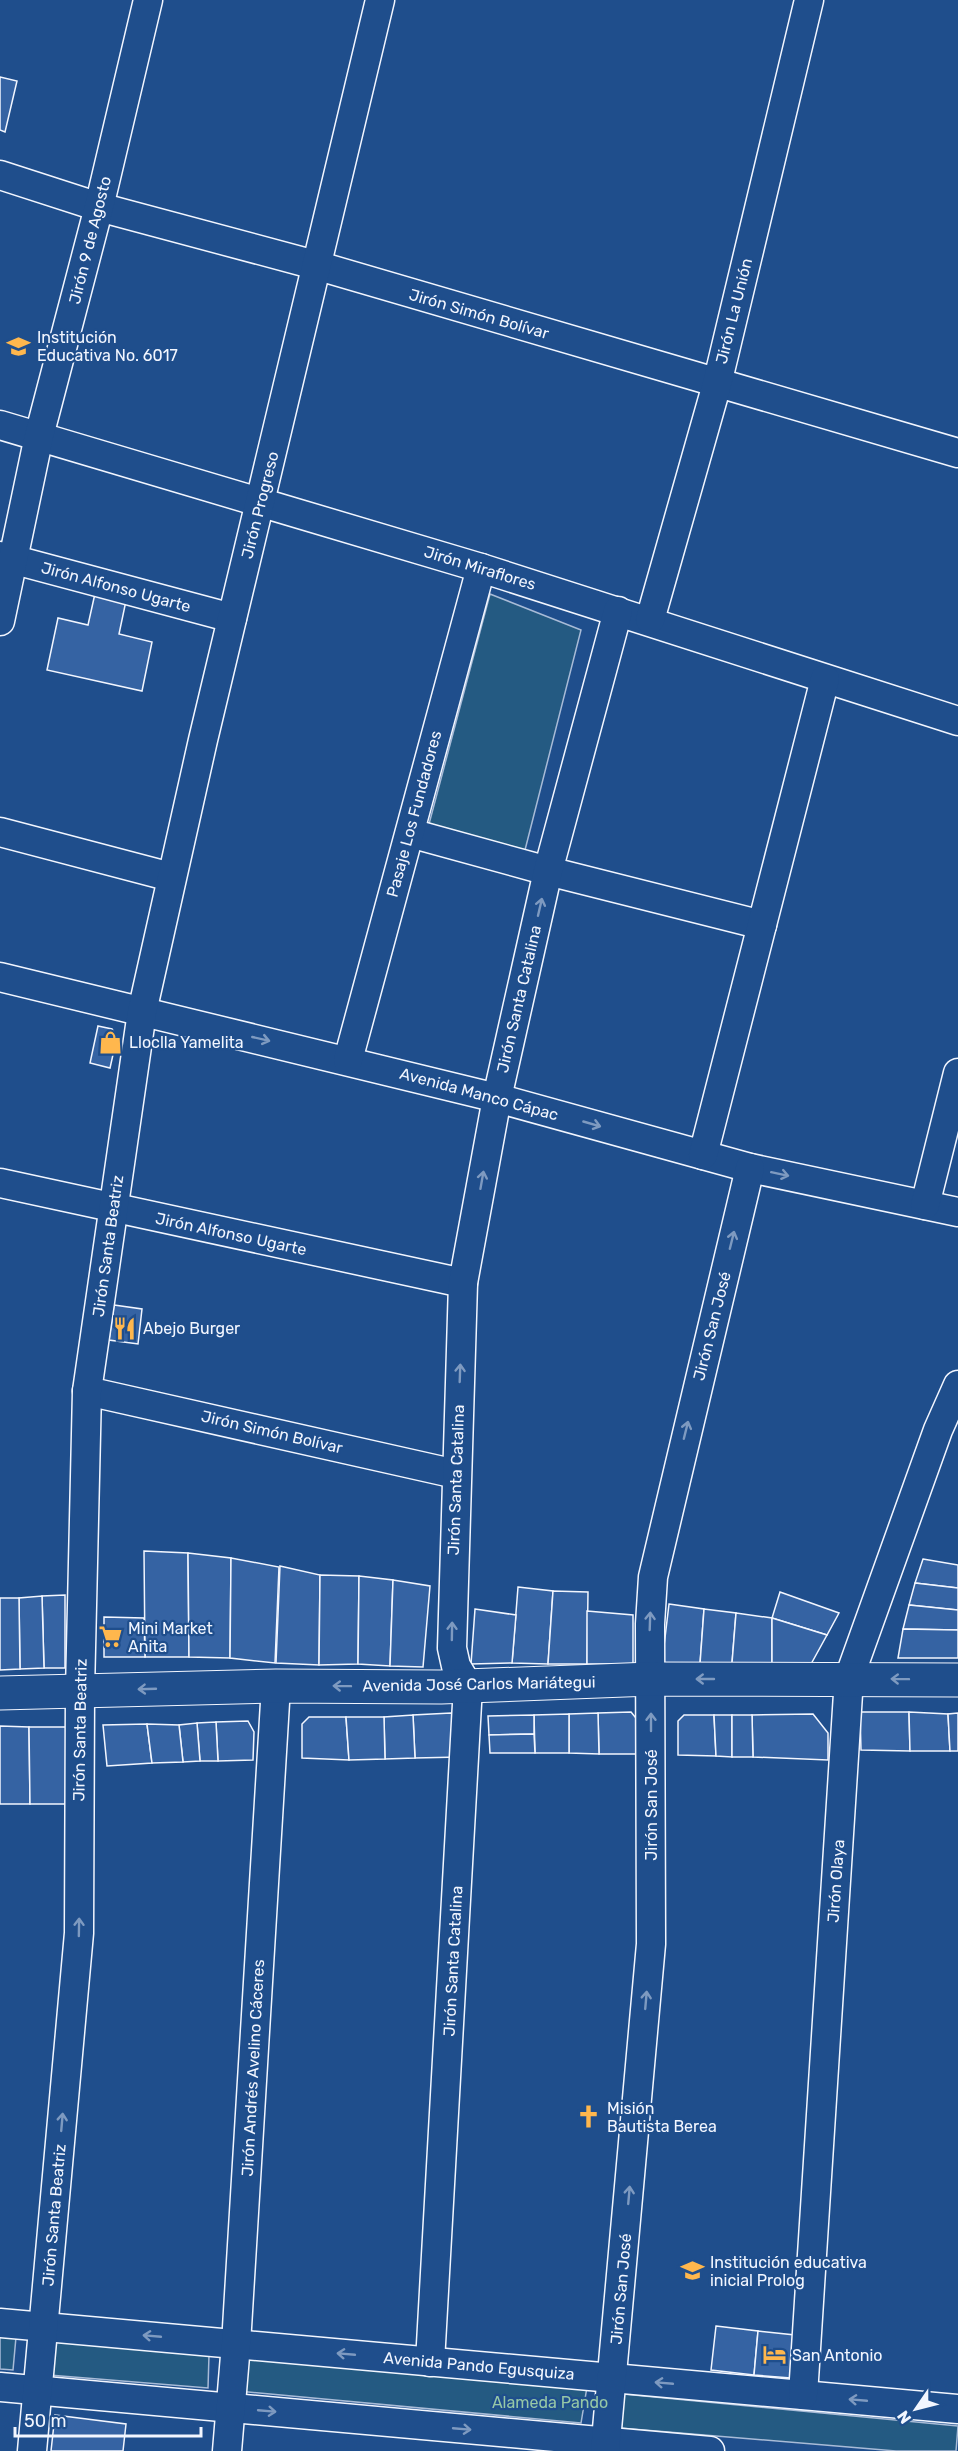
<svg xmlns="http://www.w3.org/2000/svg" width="958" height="2451" font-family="Rubik,sans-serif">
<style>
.green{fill:#245a82;stroke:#a8bbd7;stroke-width:1.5}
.building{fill:#3563a3;stroke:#f2f6ff;stroke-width:1.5}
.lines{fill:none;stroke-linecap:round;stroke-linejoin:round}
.minor-casing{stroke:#f2f6ff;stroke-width:31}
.major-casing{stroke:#f2f6ff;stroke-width:35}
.minor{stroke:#1f4e8c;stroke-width:28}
.major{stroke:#1f4e8c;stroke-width:33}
.oneway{stroke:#7e9ac0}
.labels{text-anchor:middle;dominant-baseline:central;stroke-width:4.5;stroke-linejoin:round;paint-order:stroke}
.street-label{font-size:16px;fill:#f2f6ff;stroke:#1f4e8c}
.poi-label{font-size:16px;fill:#f2f6ff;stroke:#1f4e8c;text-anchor:start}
.park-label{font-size:16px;fill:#97c8a6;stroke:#1f4e8c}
</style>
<rect width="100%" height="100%" fill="#1f4e8c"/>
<g class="green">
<polygon points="490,594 581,630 525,850 429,824"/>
<polygon points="0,2335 16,2337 13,2370 0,2369"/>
<polygon points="52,2340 209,2355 208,2388 49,2375"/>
<polygon points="241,2356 587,2387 581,2423 238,2391"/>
<polygon points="623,2394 958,2426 956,2451 896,2451 620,2428"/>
</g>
<g class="building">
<polygon points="0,77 17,81 5,132 0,130"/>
<polygon points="96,589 127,596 119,634 152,642 142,691 47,670 58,618 88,625"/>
<polygon points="98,1026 112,1029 117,1037 110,1068 90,1063"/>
<polygon points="114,1305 142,1309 138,1344 109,1340"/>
<polygon points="144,1551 188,1553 189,1657 145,1657"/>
<polygon points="188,1553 231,1558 230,1658 189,1657"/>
<polygon points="231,1558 279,1567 275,1663 230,1658"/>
<polygon points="923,1559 958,1565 958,1588 915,1583"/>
<polygon points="280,1566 320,1575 319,1665 276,1663"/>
<polygon points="320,1575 359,1576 358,1664 319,1665"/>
<polygon points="359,1576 393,1580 390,1666 358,1664"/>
<polygon points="393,1580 430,1586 423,1667 390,1666"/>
<polygon points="915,1583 958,1588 958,1610 909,1605"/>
<polygon points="518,1587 553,1591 548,1664 512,1663"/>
<polygon points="553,1591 588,1592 587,1664 548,1664"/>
<polygon points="780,1592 839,1613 827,1635 772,1618"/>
<polygon points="65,1595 65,1668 44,1668 42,1596"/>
<polygon points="42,1596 44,1668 20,1669 19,1598"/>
<polygon points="0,1598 19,1598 20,1669 0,1670"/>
<polygon points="669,1604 704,1609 700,1664 662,1663"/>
<polygon points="909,1605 958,1610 958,1630 903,1629"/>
<polygon points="475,1609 516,1615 512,1663 471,1664"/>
<polygon points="704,1609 736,1613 732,1663 700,1664"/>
<polygon points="587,1611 633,1615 633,1664 587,1664"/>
<polygon points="736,1613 772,1618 772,1664 732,1663"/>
<polygon points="104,1617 144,1618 145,1657 104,1657"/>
<polygon points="772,1618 827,1635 811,1664 772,1664"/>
<polygon points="903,1629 958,1630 958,1658 898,1658"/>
<polygon points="631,1712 640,1723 640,1754 599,1754 598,1713"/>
<polygon points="860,1712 909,1712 910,1751 861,1750"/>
<polygon points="909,1712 948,1714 950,1751 910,1751"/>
<polygon points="451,1713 461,1722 460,1757 415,1758 413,1715"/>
<polygon points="598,1713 599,1754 569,1753 569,1714"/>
<polygon points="958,1713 958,1751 950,1751 948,1714"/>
<polygon points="569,1714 569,1753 535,1753 534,1715"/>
<polygon points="813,1714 828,1733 828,1760 753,1757 752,1715"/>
<polygon points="413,1715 415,1758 385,1759 384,1717"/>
<polygon points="534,1715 534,1734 489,1735 488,1716"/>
<polygon points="684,1715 714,1715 716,1756 678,1755 678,1721"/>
<polygon points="714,1715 732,1715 732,1757 716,1756"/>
<polygon points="732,1715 752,1715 753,1757 732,1757"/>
<polygon points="309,1717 346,1717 349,1760 302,1758 302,1724"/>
<polygon points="346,1717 384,1717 385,1759 349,1760"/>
<polygon points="248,1721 254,1732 253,1760 218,1761 216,1722"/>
<polygon points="216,1722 218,1761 200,1761 197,1723"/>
<polygon points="197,1723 200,1761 183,1762 179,1725"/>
<polygon points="147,1724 152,1763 107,1766 103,1725"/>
<polygon points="147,1724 179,1725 183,1762 152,1763"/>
<polygon points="0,1726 29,1727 30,1804 0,1804"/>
<polygon points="29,1727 67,1727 67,1804 30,1804"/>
<polygon points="534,1734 535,1753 490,1753 489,1735"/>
<polygon points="716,2326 758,2331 754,2375 711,2370"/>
<polygon points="758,2331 795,2335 791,2378 754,2375"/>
<polygon points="55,2415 126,2424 123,2451 51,2451"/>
</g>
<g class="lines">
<defs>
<g id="minor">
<polyline points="0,175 99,207 319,266 958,453"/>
<polyline points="0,425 481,568 958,721"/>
<polyline points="0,556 232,618"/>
<polyline points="650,620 717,384 809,0"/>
<polyline points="0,621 39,436 99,207 148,0"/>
<polyline points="0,832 171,877"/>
<polyline points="410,833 548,871 762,925"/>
<polyline points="0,977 497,1098 750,1168 958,1212"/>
<polyline points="348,1060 481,568"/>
<polyline points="703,1155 825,679"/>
<polyline points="0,1183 463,1283"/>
<polyline points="925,1205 958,1073"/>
<polyline points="87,1391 456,1474"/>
<polyline points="0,2323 958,2409"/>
<polyline points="430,2362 468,1686 456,1666 452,1648 463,1283 497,1098 548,871 618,611"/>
<polyline points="0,2387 710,2451"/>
<polyline points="803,2395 849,1678 938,1430 958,1385"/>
<polyline points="32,2451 79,1933 80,1691 87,1391 142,1012 203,740 380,0"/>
<polyline points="227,2451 236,2344 276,1686"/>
<polyline points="605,2451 651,1944 650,1624 653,1577 750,1168"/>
</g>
<polyline id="major" points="0,1693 276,1686 441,1687 651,1679 958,1680"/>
</defs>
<use href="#minor" class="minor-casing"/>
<use href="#major" class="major-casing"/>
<use href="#minor" class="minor"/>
<use href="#major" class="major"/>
</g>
<defs><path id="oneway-shaft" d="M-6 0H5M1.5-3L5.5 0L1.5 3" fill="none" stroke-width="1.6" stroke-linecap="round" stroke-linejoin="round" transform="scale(1.5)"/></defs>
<g class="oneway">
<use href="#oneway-shaft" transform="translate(540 907) rotate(-77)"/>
<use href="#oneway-shaft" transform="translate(261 1039) rotate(13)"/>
<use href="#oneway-shaft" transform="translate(592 1124) rotate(16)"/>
<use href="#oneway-shaft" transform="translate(780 1174) rotate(12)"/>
<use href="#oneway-shaft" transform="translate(482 1180) rotate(-80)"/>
<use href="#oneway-shaft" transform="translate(732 1240) rotate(-76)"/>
<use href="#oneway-shaft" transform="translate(460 1373) rotate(-88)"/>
<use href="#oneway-shaft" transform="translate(686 1430) rotate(-76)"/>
<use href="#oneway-shaft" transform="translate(650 1621) rotate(-88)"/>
<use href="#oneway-shaft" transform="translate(452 1631) rotate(-89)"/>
<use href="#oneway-shaft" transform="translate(705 1679) rotate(180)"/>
<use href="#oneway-shaft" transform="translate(900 1679) rotate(-179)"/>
<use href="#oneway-shaft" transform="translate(342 1686) rotate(-179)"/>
<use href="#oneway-shaft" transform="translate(147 1689) rotate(178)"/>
<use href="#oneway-shaft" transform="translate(651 1722) rotate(-90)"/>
<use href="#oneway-shaft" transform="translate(79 1927) rotate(-89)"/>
<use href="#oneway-shaft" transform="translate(646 2000) rotate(-85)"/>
<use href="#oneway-shaft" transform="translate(62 2122) rotate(-85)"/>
<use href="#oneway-shaft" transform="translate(629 2195) rotate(-85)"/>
<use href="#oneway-shaft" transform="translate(152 2336) rotate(-175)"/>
<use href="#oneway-shaft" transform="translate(346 2354) rotate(-175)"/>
<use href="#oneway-shaft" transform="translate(664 2383) rotate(-175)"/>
<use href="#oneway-shaft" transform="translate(858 2400) rotate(-175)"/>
<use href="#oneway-shaft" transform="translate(267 2411) rotate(5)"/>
<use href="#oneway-shaft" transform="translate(462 2429) rotate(5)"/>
</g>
<defs>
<symbol id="school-bare" viewBox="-9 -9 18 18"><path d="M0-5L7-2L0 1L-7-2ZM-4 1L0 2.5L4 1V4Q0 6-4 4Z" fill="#ffb74d" stroke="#1f4e8c" stroke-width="2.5" paint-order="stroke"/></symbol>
<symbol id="shop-bare" viewBox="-9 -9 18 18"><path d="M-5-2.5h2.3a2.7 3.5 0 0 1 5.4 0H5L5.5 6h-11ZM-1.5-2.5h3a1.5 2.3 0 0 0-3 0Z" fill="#ffb74d" stroke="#1f4e8c" stroke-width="2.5" paint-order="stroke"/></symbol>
<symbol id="restaurant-bare" viewBox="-9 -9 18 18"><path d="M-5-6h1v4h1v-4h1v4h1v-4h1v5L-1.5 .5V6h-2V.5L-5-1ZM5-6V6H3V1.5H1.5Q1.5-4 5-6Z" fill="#ffb74d" stroke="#1f4e8c" stroke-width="2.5" paint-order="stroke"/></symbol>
<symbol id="supermarket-bare" viewBox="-9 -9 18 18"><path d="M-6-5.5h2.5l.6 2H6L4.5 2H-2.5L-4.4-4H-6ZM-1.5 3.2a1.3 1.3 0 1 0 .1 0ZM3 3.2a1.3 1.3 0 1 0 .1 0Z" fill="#ffb74d" stroke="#1f4e8c" stroke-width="2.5" paint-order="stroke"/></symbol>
<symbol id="church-bare" viewBox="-9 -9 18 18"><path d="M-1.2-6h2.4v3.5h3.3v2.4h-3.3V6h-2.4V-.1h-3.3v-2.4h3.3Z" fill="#ffb74d" stroke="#1f4e8c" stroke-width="2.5" paint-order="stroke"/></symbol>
<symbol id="hotel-bare" viewBox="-9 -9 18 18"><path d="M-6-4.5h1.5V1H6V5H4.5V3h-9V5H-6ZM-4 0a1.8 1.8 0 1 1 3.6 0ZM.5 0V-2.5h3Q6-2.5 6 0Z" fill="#ffb74d" stroke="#1f4e8c" stroke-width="2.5" paint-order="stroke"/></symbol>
</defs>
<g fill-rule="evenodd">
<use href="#school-bare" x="2" y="330" width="33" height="33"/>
<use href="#shop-bare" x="94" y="1026" width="33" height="33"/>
<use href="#restaurant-bare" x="108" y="1312" width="33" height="33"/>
<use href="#supermarket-bare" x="94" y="1620" width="33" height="33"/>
<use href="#church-bare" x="572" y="2100" width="33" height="33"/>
<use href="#school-bare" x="676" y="2254" width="33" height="33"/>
<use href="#hotel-bare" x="758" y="2338" width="33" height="33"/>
</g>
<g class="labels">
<g class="street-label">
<text transform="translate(90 240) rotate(-76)">Jirón 9 de Agosto</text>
<text transform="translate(734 311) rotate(-76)">Jirón La Unión</text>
<text transform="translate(479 314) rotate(16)">Jirón Simón Bolívar</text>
<text transform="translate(260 505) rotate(-76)">Jirón Progreso</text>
<text transform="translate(480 568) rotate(17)">Jirón Miraflores</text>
<text transform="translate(116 587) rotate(15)">Jirón Alfonso Ugarte</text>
<text transform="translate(414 814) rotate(-75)">Pasaje Los Fundadores</text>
<text transform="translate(519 999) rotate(-77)">Jirón Santa Catalina</text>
<text transform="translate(479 1094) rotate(15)">Avenida Manco Cápac</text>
<text transform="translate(231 1234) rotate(12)">Jirón Alfonso Ugarte</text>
<text transform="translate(108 1246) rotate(-82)">Jirón Santa Beatriz</text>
<text transform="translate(712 1326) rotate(-76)">Jirón San José</text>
<text transform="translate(272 1432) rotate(13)">Jirón Simón Bolívar</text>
<text transform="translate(456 1480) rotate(-88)">Jirón Santa Catalina</text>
<text transform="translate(479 1684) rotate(-1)">Avenida José Carlos Mariátegui</text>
<text transform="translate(80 1730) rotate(-89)">Jirón Santa Beatriz</text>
<text transform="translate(651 1805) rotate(-90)">Jirón San José</text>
<text transform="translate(836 1881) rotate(-86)">Jirón Olaya</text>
<text transform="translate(453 1961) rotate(-87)">Jirón Santa Catalina</text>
<text transform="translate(253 2068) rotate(-87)">Jirón Andrés Avelino Cáceres</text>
<text transform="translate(54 2215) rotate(-85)">Jirón Santa Beatriz</text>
<text transform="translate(621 2289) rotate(-85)">Jirón San José</text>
<text transform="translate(479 2366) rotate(5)">Avenida Pando Egusquiza</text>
</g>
<g class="poi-label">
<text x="37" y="337">Institución<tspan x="37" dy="18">Educativa No. 6017</tspan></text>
<text x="129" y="1042">Lloclla Yamelita</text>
<text x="143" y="1328">Abejo Burger</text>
<text x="128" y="1628">Mini Market<tspan x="128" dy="18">Anita</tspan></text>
<text x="607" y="2108">Misión<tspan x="607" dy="18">Bautista Berea</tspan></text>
<text x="710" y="2262">Institución educativa<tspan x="710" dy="18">inicial Prolog</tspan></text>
<text x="792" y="2355">San Antonio</text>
</g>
<g class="park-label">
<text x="550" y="2402">Alameda Pando</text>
</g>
</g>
<g transform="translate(916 2409) rotate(235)" stroke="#1f4e8c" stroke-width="4.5" paint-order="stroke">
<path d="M0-4.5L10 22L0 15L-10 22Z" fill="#f2f6ff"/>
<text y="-9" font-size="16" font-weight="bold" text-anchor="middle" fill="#f2f6ff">N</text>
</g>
<path d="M15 2427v9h186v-9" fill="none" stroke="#f2f6ff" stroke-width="3"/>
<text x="24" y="2427" font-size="18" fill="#f2f6ff" stroke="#1f4e8c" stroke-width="4.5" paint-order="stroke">50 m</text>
</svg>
